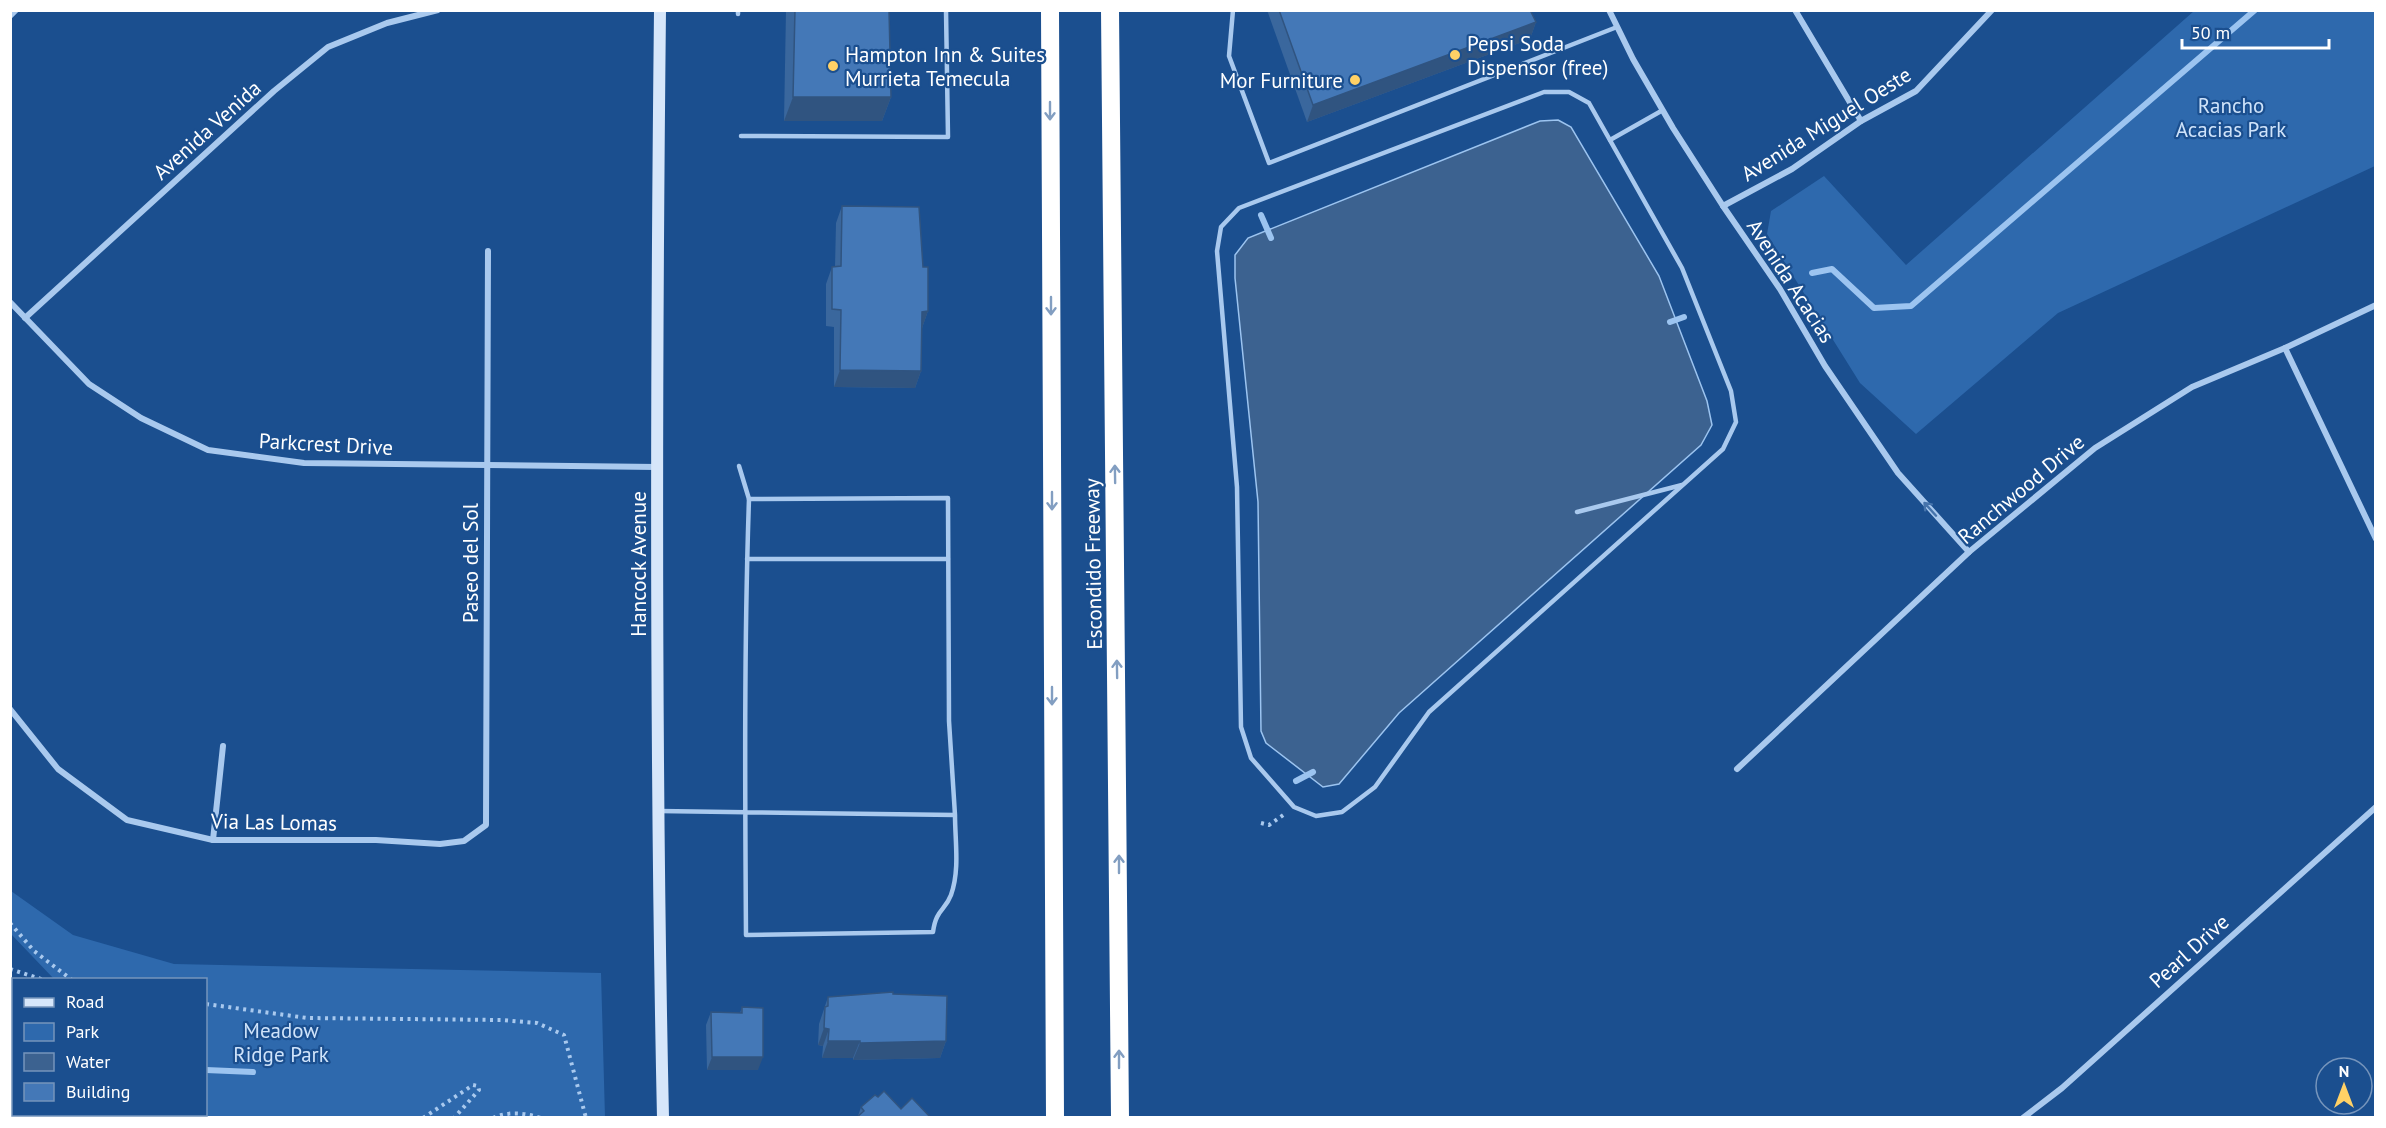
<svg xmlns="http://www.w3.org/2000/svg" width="2386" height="1128" font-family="'PT Sans',sans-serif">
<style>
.green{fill:#2e69ad}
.water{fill:#3c6290;stroke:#9cc4f0;stroke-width:1.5}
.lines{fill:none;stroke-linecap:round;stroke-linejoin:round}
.stream{stroke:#9cc4f0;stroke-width:6}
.path{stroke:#a9c9ee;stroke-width:4;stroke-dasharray:3 4.5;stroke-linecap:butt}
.service{stroke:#a9c9ee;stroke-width:4.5}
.minor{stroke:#a9c9ee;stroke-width:6}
.secondary{stroke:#d6e6fa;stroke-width:12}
.motorway{stroke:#fff;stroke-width:18}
.wall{fill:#3a679d}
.shaded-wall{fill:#305480}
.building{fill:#4478b7;stroke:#305480;stroke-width:1.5}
.oneway{stroke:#829ec1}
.oneway2{stroke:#4674ac}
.poi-dot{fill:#ffd166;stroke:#1b4f8f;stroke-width:2}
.labels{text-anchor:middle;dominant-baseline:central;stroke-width:4.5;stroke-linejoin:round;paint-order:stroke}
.poi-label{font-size:21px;fill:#fff;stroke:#1b4f8f;text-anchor:start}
.park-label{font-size:21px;fill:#cfe3fa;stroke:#1b4f8f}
.street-label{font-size:21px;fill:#fff;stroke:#1b4f8f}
</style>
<rect width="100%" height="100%" fill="#1b4f8f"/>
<g class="green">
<polygon points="2194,11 2375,11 2375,166 2058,313 1916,434 1860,383 1767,234 1771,211 1824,176 1906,265"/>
<polygon points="11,891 73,935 174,964 601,973 605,1117 185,1117 182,1115 206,1114 206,980 54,979 11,934"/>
</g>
<polygon class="water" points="1558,120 1571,127 1659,276 1707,401 1712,425 1701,445 1399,713 1339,784 1323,787 1266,743 1261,731 1258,502 1235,278 1235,255 1248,238 1540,121"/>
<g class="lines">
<g class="stream">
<polyline points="1261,215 1271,238"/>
<polyline points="1812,273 1832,269 1874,308 1911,306 2255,10"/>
<polyline points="1670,322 1684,317"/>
<polyline points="1296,781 1313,772"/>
<polyline points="10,1001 14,1002"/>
<polyline points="206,1070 253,1072"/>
</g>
<g class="path">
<polyline points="1261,823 1269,825 1286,813"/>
<polyline points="10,923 34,951 72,980"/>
<polyline points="10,969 44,980"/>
<polyline points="206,1004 307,1018 502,1020 537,1023 564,1035 586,1118"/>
<polyline points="423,1118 473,1085 478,1086 479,1090 454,1118"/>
<path d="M 493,1118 C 507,1111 526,1113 541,1118"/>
</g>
<g class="service">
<polyline points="738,10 738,14"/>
<polyline points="1233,10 1229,56 1269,163 1617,27"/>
<polygon points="1544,92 1569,92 1589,103 1682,268 1731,391 1736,422 1723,449 1429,712 1375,787 1342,812 1316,816 1294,807 1251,758 1241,727 1237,487 1217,251 1221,227 1239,208"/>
<polyline points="741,136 948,137 946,10"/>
<polyline points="1610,140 1663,110"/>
<polyline points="739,466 749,499"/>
<polyline points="1577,512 1682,485"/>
<polyline points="747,559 948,559"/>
<path d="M 659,811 L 955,815 L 949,721 L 948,498 L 749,499 C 744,644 745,790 746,935 L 933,932 C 936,909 945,911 951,895 C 960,870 955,841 955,815"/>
</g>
<g class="minor">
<polyline points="1609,10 1633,59 1673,128 1723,206 1780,289 1825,366 1898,473 1969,552"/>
<polyline points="1795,10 1861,121"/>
<polyline points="10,16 16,10"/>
<polyline points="1723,206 1792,169 1861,121 1916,91 1992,10"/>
<polyline points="10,302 89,384 141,418 208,450 304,463 657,467"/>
<polyline points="25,318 274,91 328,47 387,23 438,10"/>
<polyline points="2285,348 2376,539"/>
<polyline points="10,709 58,769 127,820 213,840 376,840 440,844 464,841 486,825 488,251"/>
<polyline points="1737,769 1969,552 2095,448 2192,387 2285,348 2376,305"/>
<polyline points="213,840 223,746"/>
<polyline points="2023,1118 2062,1088 2376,807"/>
</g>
<path class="secondary" d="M 660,10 C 656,379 655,749 663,1118"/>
<g class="motorway">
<polyline points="1050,10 1055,1118"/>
<polyline points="1110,10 1120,1118"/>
</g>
</g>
<g class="wall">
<polygon points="786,10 889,10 891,97 882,121 784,121"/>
<polygon points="1267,10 1530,10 1536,22 1530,39 1307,122"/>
<polygon points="842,206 923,267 928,311 922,328 921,371 915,388 834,387 834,327 826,326 826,284 832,267 835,267 836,223"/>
<polygon points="893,994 946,1041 940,1058 853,1060 853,1058 822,1058 823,1046 818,1045 819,1024 828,997"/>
<polygon points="742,1007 758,1070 707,1070 706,1025 711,1012 740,1013"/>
<polygon points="861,1107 901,1109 931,1118 858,1116"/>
</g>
<g class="shaded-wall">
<polygon points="1536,22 1530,39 1307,122 1313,105"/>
<polygon points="793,97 891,97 882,121 784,121"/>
<polygon points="928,311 922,328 922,312"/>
<polygon points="840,370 921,371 915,388 834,387"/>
<polygon points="824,1028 829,1029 823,1046 818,1045"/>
<polygon points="828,1041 860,1041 853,1058 822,1058"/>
<polygon points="946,1041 940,1058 853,1060 860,1043"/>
<polygon points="712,1057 763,1057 758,1070 707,1070"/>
</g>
<g class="building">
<polygon points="795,10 889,10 891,97 793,97"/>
<polygon points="1279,10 1530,10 1536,22 1313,105"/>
<polygon points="842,206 919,207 923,267 928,267 928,311 922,312 921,371 840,370 841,310 832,309 832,267 841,266"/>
<polygon points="893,992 893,994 947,996 946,1041 860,1043 860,1041 828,1041 829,1029 824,1028 825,1007 828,1006 828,997"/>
<polygon points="742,1007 763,1008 763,1057 712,1057 711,1012 742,1013"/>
<polygon points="884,1091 901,1109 912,1098 931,1118 856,1118 864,1111 861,1107 875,1095 878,1097"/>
</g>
<defs><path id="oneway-shaft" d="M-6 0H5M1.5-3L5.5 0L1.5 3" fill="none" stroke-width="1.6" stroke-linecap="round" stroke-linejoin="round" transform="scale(1.5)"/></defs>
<g class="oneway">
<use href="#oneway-shaft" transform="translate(1050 111) rotate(90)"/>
<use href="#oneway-shaft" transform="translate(1051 306) rotate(90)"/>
<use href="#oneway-shaft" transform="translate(1115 474) rotate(-91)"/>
<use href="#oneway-shaft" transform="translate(1052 501) rotate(90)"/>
<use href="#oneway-shaft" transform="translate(1117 669) rotate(-91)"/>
<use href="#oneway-shaft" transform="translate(1052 696) rotate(90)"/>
<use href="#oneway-shaft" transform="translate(1119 864) rotate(-90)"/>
<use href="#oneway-shaft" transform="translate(1119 1059) rotate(-90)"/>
</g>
<use class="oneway2" href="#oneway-shaft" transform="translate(1930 509) rotate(-132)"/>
<g class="poi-dot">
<circle cx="1455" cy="55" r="6"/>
<circle cx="833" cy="66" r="6"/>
<circle cx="1355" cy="80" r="6"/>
</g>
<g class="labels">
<g class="poi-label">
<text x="1467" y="43">Pepsi Soda<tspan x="1467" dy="24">Dispensor (free)</tspan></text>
<text x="845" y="54">Hampton Inn &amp; Suites<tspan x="845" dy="24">Murrieta Temecula</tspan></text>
<text x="1343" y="80" text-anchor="end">Mor Furniture</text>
</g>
<g class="park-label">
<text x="2231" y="105">Rancho<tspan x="2231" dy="24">Acacias Park</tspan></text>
<text x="281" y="1030">Meadow<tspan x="281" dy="24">Ridge Park</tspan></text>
</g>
<g class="street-label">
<text transform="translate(1826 124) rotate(-32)">Avenida Miguel Oeste</text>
<text transform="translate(207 130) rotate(-42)">Avenida Venida</text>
<text transform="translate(1791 281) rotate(57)">Avenida Acacias</text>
<text transform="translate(326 444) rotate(3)">Parkcrest Drive</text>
<text transform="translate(2021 489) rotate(-40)">Ranchwood Drive</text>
<text transform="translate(470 563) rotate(-90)">Paseo del Sol</text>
<text transform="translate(638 564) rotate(-90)">Hancock Avenue</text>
<text transform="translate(1093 564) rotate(-91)">Escondido Freeway</text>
<text transform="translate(274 822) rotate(1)">Via Las Lomas</text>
<text transform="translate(2189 951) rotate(-42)">Pearl Drive</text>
</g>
</g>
<rect width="2386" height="1128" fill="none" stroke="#ffffff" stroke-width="24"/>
<rect x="12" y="978" width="195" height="138" fill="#1b4f8f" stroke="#7695bc" stroke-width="1.5"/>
<rect x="24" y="998" width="30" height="9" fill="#d6e6fa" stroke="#7695bc" stroke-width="1.5"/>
<text x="66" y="1008" font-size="18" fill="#ffffff">Road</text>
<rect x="24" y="1023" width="30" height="18" fill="#2e69ad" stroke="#7695bc" stroke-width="1.5"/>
<text x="66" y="1038" font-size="18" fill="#ffffff">Park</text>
<rect x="24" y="1053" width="30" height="18" fill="#3c6290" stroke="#7695bc" stroke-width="1.5"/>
<text x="66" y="1068" font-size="18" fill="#ffffff">Water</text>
<rect x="24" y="1083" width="30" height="18" fill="#4478b7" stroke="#7695bc" stroke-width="1.5"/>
<text x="66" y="1098" font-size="18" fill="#ffffff">Building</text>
<g transform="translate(2344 1086)"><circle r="28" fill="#1b4f8f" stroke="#7695bc" stroke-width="1.5"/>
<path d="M0-4.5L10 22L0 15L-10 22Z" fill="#ffd166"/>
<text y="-9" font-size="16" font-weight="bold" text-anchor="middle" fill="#ffffff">N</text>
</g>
<path d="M2182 39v9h147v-9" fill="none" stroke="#ffffff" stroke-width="3"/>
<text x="2191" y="39" font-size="18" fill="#ffffff" stroke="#1b4f8f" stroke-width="4.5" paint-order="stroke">50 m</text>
</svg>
